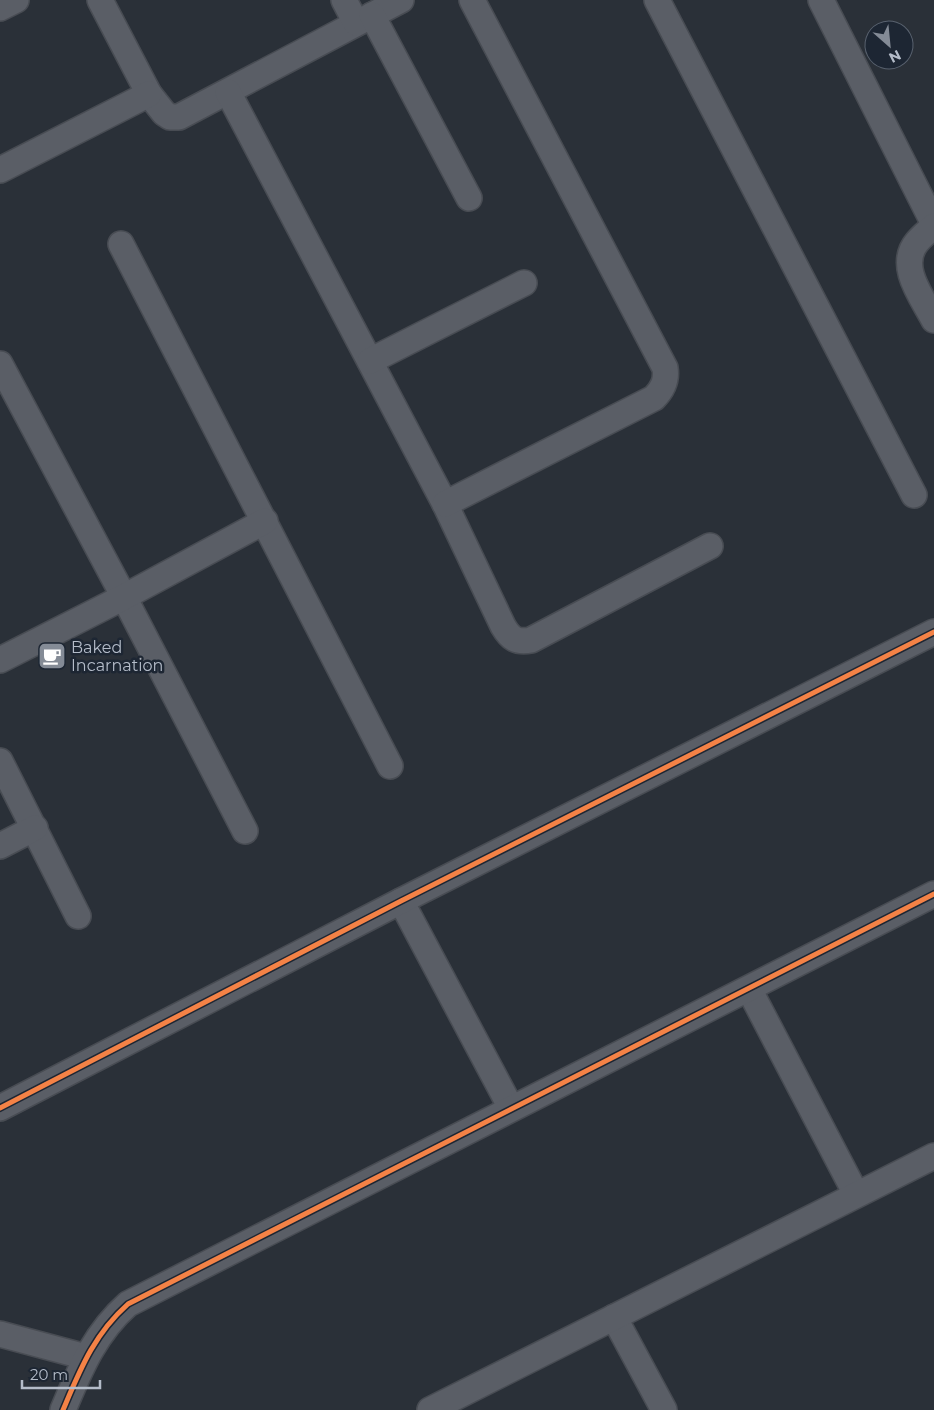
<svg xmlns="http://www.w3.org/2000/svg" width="934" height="1410" font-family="Montserrat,sans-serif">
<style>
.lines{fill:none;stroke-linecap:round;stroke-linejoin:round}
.minor-casing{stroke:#484c53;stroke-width:28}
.minor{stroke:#5a5e66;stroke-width:25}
.cycleway-casing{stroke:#1d2633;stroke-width:8}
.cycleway{stroke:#f48246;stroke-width:5}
.labels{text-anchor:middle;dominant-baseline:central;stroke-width:5;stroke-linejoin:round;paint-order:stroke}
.poi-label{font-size:16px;fill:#b4bcc9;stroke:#1d2633;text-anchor:start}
</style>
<rect width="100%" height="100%" fill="#2a3038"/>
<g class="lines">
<defs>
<g id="minor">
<polyline points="100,0 149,94 164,113 170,117 179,117 401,0"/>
<polyline points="344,0 356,23"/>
<polyline points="657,0 914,495"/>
<polyline points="821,0 934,224"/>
<polyline points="0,8 16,0"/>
<polyline points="372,15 469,198"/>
<path d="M 228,92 L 445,504 L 503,626 C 510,638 516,643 531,640 L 710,546"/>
<polyline points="0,170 149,94"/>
<path d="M 934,226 C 928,231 922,236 917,242 C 897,266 922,297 934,320"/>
<polyline points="121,244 390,766"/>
<polyline points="370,361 524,283"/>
<polyline points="0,364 124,597 245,831"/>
<path d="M 445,504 L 654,398 C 663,389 667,380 665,368 L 472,0"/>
<polyline points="0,660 124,597 265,521"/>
<polyline points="0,761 78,916"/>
<polyline points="0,846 35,828"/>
<polyline points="401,901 511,1108"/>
<polyline points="749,989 856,1194"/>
<polyline points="0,1108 401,901 934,632"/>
<polyline points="614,1317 664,1410"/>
<polyline points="0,1334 86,1357"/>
<path d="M 63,1410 C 80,1370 94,1334 128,1304 L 934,894"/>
<polyline points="430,1410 934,1156"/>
</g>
</defs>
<use href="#minor" class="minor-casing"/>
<use href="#minor" class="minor"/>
<defs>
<g id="cycleway">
<polyline points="0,1108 401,901 934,632"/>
<path d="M 63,1410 C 80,1370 94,1334 128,1304 L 934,894"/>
</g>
</defs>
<use href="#cycleway" class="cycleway-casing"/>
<use href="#cycleway" class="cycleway"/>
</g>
<defs>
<symbol id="cafe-square" viewBox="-11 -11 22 22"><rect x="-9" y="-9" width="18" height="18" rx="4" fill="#848b96" stroke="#1d2633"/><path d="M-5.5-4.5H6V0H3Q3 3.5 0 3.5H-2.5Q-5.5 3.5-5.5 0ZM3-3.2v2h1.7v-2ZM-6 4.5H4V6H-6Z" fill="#fff"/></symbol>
</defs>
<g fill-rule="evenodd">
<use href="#cafe-square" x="36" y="640" width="32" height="32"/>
</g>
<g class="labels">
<g class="poi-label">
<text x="71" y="647">Baked<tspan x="71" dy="18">Incarnation</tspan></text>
</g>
</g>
<g transform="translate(889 45) rotate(153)"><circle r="24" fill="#1d2633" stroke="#59626f"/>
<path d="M0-4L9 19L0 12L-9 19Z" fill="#848b96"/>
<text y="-8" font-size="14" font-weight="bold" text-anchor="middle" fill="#b4bcc9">N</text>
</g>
<path d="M22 1380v8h78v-8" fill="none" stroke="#b4bcc9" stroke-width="2.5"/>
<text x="30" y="1380" font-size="15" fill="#b4bcc9" stroke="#1d2633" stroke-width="4" paint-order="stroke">20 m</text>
</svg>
